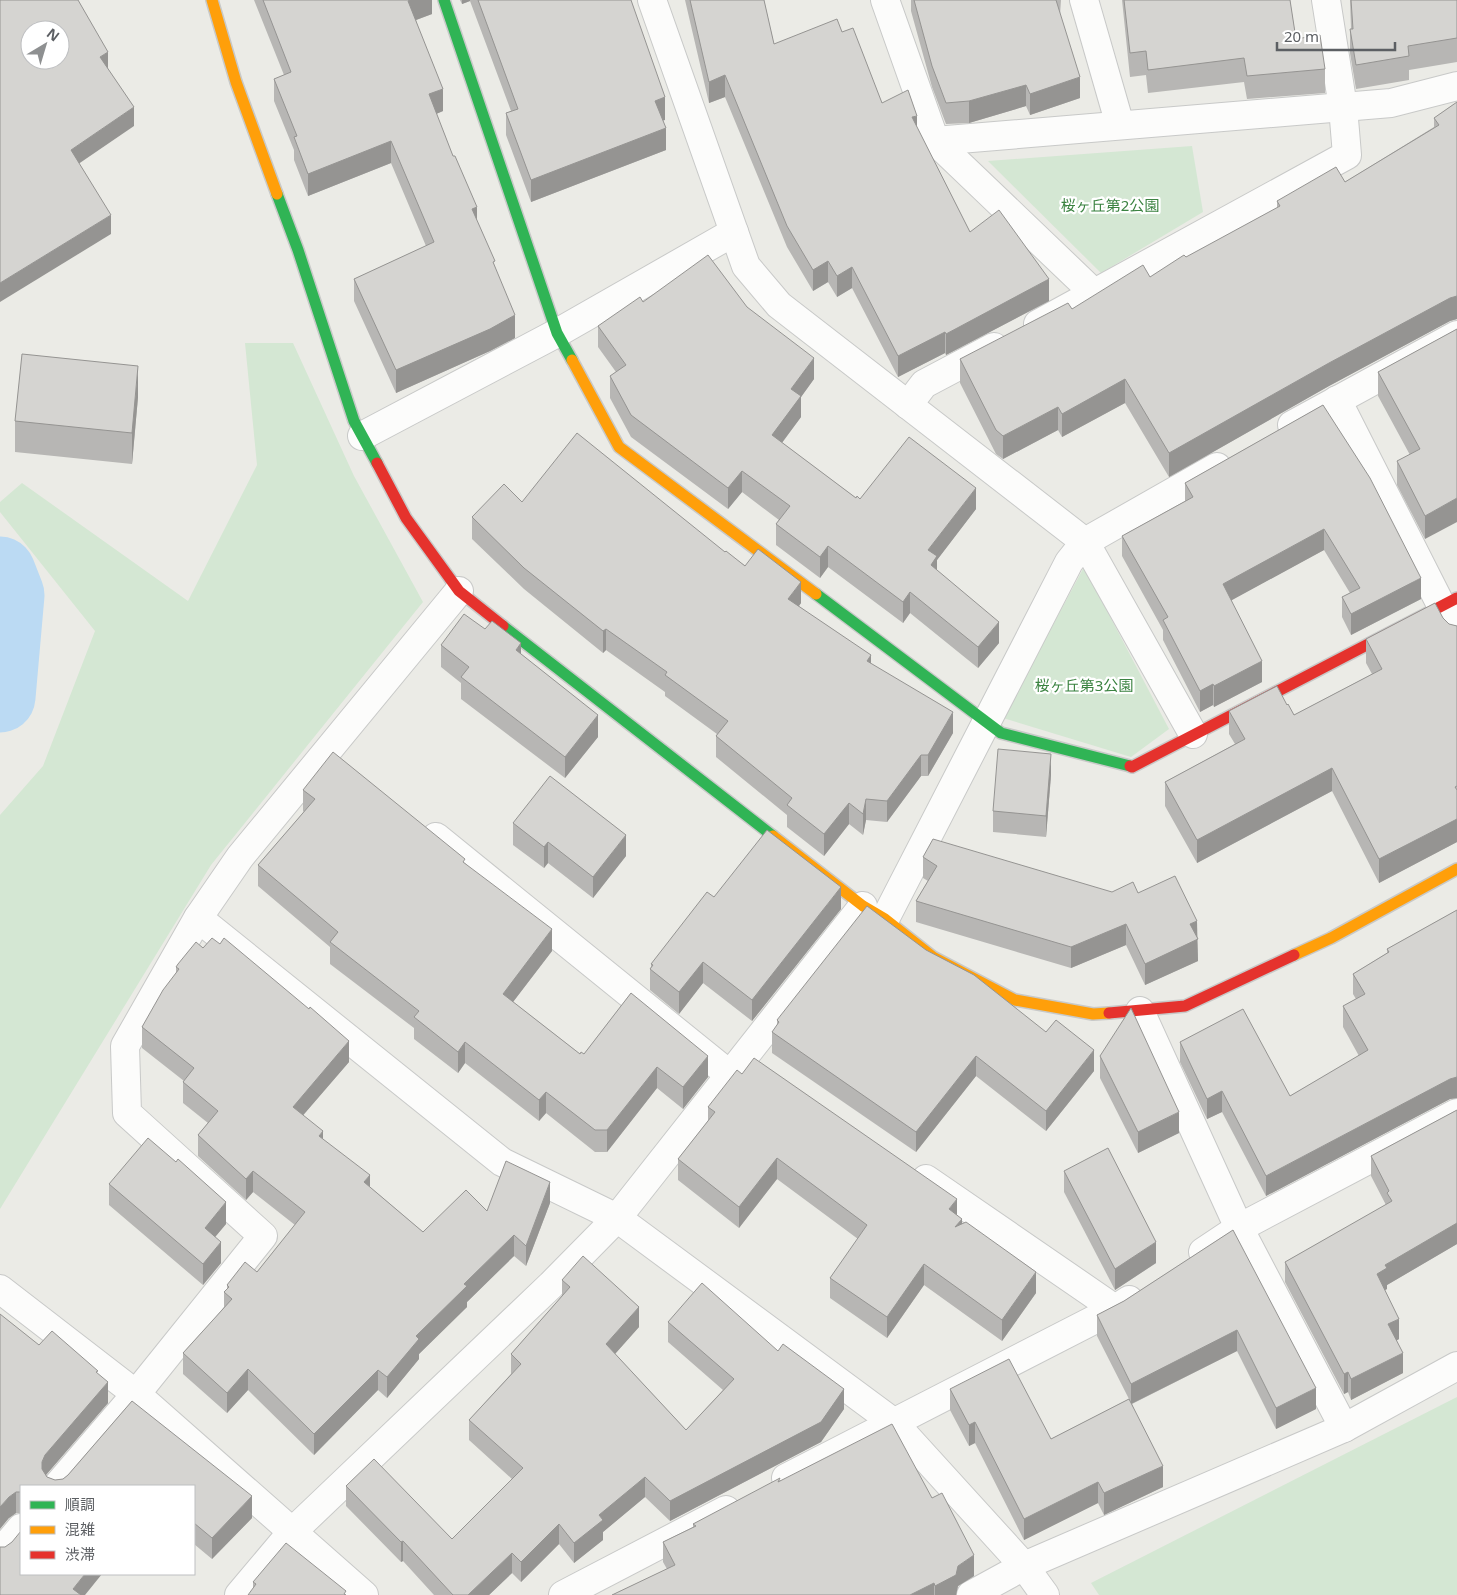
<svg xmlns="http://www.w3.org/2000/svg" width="1457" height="1595" font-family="'Noto Sans','Noto Sans JP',sans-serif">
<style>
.green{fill:#d4e7d3}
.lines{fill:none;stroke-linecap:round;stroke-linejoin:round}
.river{stroke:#bbdaf3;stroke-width:71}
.street-casing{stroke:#c8c9c8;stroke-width:30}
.fast-casing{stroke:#c8c9c8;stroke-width:14}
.slow-casing{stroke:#c8c9c8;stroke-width:14}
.jam-casing{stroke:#c8c9c8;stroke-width:14}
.street{stroke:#fcfcfb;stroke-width:28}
.fast{stroke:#30b455;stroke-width:11}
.slow{stroke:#ff9f0a;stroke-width:11}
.jam{stroke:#e5322d;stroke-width:11}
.wall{fill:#b7b6b4}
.shaded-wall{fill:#959492}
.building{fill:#d5d4d1;stroke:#959492;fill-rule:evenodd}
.labels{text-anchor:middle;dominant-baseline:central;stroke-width:4.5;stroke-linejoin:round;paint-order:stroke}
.park-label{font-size:15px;fill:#3b8341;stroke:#fff}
</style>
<rect width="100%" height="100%" fill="#ebebe6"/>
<g class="green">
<polygon points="1192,146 1203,212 1101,273 988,161"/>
<polygon points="245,343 293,343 354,476 423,602 211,865 0,1209 0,815 43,766 95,631 0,512 0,502 22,483 188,601 257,465"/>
<polygon points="1084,567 1169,729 1131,757 1003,718"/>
<polygon points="1457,1397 1457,1595 1099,1595 1091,1583"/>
</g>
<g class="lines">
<polyline class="river" points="0,572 9,595 0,697"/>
<defs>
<g id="street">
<polyline points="652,0 746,266 779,305 1085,542 1217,467"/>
<polyline points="885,0 935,141 1095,294"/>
<polyline points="1084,0 1120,125"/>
<polyline points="935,141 1391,103 1457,86"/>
<polyline points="1038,324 1347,155 1343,107 1326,0"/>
<polyline points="1337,400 1442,607 1457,634"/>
<polyline points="908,405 924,384 994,347"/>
<polyline points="1292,425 1457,335"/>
<polyline points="362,436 557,333 734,232"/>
<polyline points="436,837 730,1075"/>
<polyline points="198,918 502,1162 617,1218 893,1422 1024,1566 1045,1595"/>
<polyline points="885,919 1069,562 1085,542 1193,734"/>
<polyline points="1140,1011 1239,1228 1344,1428"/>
<polyline points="926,1179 1115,1309"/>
<polyline points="1203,1252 1239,1228 1457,1113"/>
<polyline points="0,1289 136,1394 364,1595"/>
<polyline points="786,1478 1115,1309 1129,1300"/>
<polyline points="57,1486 136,1394 263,1236 127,1113 125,1046 198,918 240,857 459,591"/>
<polyline points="0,1553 21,1528"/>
<polyline points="239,1595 292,1532 551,1285 617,1218 863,906"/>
<polyline points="563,1595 726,1510"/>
<polyline points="971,1595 1024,1566 1344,1428 1457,1366"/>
</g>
<g id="fast">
<polyline points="444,0 557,333 572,360"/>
<polyline points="277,194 298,250 354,421 377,463"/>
<polyline points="816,594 1001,733 1130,766"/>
<polyline points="503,626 773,836"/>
</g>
<g id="slow">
<polyline points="212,0 236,82 277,194"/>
<polyline points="572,360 619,447 816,594"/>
<polyline points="773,836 863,906 885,919 933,957 1015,1000 1093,1014 1109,1013"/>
<polyline points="1294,955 1331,938 1457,869"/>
</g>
<g id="jam">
<polyline points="377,463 406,518 459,591 503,626"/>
<polyline points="1130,766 1132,767 1457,598"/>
<polyline points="1109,1013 1185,1006 1294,955"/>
</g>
</defs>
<use href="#street" class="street-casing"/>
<use href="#fast" class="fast-casing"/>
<use href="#slow" class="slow-casing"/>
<use href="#jam" class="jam-casing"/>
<use href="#street" class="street"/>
<use href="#fast" class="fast"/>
<use href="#slow" class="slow"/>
<use href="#jam" class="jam"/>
</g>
<g class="wall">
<polygon points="254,0 432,0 432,14 416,20 443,111 436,114 495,267 515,338 490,351 396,393 354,301 354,279 426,246 391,163 308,196 294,160 294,150 274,101 274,79 284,75"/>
<polygon points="460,0 631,0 665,120 663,120 666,150 531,202 506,135 506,113 511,111 470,1 462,4"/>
<polygon points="685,0 764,0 774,44 842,32 882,103 917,128 970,232 1049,301 946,355 945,353 898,377 852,288 837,297 828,282 813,291 787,247 725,97 709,103"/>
<polygon points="911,0 1061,0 1060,15 1080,98 1030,115 1026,106 969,123 946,124 932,87 911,11"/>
<polygon points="1122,0 1290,0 1296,39 1325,69 1325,93 1247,99 1244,82 1148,93 1146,75 1130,77"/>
<polygon points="1350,0 1457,0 1457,62 1409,70 1409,80 1356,89 1350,53 1350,29 1351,29"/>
<polygon points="1457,102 1457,319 1450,321 1329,386 1169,477 1125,403 1062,437 1058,430 1003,459 996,454 960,383 960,359 1072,309 1150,277 1277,208 1277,201 1345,182 1434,127 1434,118"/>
<polygon points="643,302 747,307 814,379 801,397 801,417 782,443 856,498 860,499 976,509 937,560 937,570 999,643 978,668 910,613 903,623 828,567 820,578 776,545 776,524 779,520 742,492 728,509 631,437 610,398 610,376 616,372 598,347 598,326"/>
<polygon points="1457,329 1425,539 1397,485 1397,461 1410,455 1378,396 1378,372"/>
<polygon points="138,397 132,464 15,452 15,421"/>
<polygon points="1323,405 1421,599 1351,635 1342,617 1342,597 1350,593 1324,550 1231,600 1262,682 1214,707 1213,705 1200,712 1163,640 1163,630 1122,556 1122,536 1185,501 1185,483"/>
<polygon points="522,502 725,552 801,603 799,606 871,664 953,733 928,776 921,776 887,822 866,820 863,835 849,824 824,856 787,827 787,815 716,757 716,736 717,734 665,696 665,692 606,650 603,653 524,589 472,539 472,517"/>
<polygon points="1443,618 1449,624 1457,626 1457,842 1379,883 1332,791 1197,863 1165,806 1165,782 1235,744 1229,734 1229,711 1287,705 1294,715 1372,674 1366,663 1366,639"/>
<polygon points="485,629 521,654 598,737 565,778 461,699 461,683 441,667 441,645"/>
<polygon points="1051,775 1046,837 993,832 993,811"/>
<polygon points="303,790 465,863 552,951 513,1002 580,1054 584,1054 631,993 708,1077 683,1109 657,1088 607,1152 595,1152 546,1113 539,1121 465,1063 458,1073 414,1039 414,1028 330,964 330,947 258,886 258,865 304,812 303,811"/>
<polygon points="513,823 626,856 593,898 548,863 544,868 513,845"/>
<polygon points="923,857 1112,892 1197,938 1198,961 1145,985 1126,945 1071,968 916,922 916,901 928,881 923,878"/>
<polygon points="714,897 841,909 752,1021 703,983 679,1014 650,990 650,969 651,967 651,964"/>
<polygon points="1457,910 1457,1098 1450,1099 1266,1196 1222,1112 1207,1119 1180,1062 1180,1042 1290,1096 1359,1056 1343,1027 1343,1006 1356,999 1353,994 1353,974 1387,953 1387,949"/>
<polygon points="203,948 349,1062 303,1115 323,1139 370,1187 423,1232 487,1211 550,1203 526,1266 514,1256 467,1302 467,1307 419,1354 419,1359 387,1398 378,1390 314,1455 248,1390 227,1413 183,1374 183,1353 224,1308 224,1292 227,1289 227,1285 257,1272 295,1225 253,1192 246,1200 198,1156 198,1135 208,1123 183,1103 183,1082 184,1081 142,1048 142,1027 176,973 176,967"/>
<polygon points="926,950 1094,1071 1046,1131 976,1076 916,1152 772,1053 772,1032 777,1026 777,1020"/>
<polygon points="1100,1056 1179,1133 1138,1153 1100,1078"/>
<polygon points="742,1074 957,1215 962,1224 1036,1293 1002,1341 924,1285 887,1338 830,1298 830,1278 858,1239 777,1179 739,1228 678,1180 678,1159 708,1121 708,1107"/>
<polygon points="1457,1110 1457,1244 1387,1285 1387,1289 1385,1290 1399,1339 1396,1341 1403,1373 1351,1400 1348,1392 1344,1394 1285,1282 1285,1262 1386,1205 1371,1176 1371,1156"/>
<polygon points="176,1162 226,1224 215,1237 221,1263 203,1285 109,1205 109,1184"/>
<polygon points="1064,1171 1156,1263 1115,1290 1064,1192"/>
<polygon points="1233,1230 1316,1409 1276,1429 1237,1351 1132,1404 1163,1487 1104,1515 1098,1503 1024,1540 975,1443 969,1446 950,1410 950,1389 1051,1439 1129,1399 1097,1336 1097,1315 1124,1301"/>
<polygon points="562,1280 639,1327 615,1354 686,1430 723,1390 668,1342 668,1322 778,1351 844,1409 821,1442 670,1521 645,1497 603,1532 603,1540 574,1563 559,1544 521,1582 512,1573 489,1595 434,1595 403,1561 401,1562 346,1506 346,1486 452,1539 512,1479 469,1440 469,1420 511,1374 511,1354 562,1296"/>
<polygon points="39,1345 98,1374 108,1403 46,1475 47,1477 55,1480 63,1479 68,1475 132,1401 252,1518 212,1559 194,1544 194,1486 21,1486 21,1513 16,1513 9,1518"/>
<polygon points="780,1480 974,1576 958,1586 956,1595 612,1595 667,1569 663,1562 663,1542 693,1527 693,1524"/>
<polygon points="253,1582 346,1595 253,1589"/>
</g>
<g class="shaded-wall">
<polygon points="410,0 432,0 432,14 408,23 408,1"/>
<polygon points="462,0 470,0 470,1 462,4"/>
<polygon points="108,52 108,71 100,57"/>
<polygon points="725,75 725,97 709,103 709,82"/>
<polygon points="1080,77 1080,98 1030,115 1030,94"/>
<polygon points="1026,85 1026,106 969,123 969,101"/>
<polygon points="443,89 443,111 429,117 429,94"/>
<polygon points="665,97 665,120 655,123 655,101"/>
<polygon points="134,107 134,126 71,169 71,150"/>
<polygon points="917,116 917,137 912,117"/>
<polygon points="666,128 666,150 531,202 531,180"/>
<polygon points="391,141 391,163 308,196 308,174"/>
<polygon points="477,207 477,230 472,209"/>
<polygon points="111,215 111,234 0,302 0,283"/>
<polygon points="828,261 828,282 813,291 813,270"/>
<polygon points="852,267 852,288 837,297 837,276"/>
<polygon points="1049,279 1049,301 946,355 946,334"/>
<polygon points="1457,296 1457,319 1450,321 1329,386 1169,477 1169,453 1329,363 1450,298"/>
<polygon points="515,315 515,338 490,351 396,393 396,370"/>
<polygon points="945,332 945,353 898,377 898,356"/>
<polygon points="814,358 814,379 801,397 801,417 772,456 772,435 791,389"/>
<polygon points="138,366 138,397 132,464 132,433"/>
<polygon points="1125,379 1125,403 1062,437 1062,414"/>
<polygon points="1058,407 1058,430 1003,459 1003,436"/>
<polygon points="742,471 742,492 728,509 728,488"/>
<polygon points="976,488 976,509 937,560 937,578 931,586 928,550"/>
<polygon points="1457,498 1457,522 1425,539 1425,516"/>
<polygon points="1324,529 1324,550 1223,605 1223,584"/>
<polygon points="828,546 828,567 820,578 820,557"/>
<polygon points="1421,578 1421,599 1351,635 1351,614"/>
<polygon points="801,582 801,603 788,621 788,599"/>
<polygon points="910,592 910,613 903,623 903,602"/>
<polygon points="999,622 999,643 978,668 978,647"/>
<polygon points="606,629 606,650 603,653 603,631"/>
<polygon points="521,643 521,665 516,650"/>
<polygon points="871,655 871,677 867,661"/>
<polygon points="1262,661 1262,682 1214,707 1214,686"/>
<polygon points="1213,684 1213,705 1200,712 1200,691"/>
<polygon points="953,712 953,733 928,776 928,755"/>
<polygon points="598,715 598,737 565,778 565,757"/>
<polygon points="1051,754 1051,775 1046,837 1046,816"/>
<polygon points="921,755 921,776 887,822 887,801"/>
<polygon points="1332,768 1332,791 1197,863 1197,840"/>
<polygon points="866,799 866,820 863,835 863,814"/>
<polygon points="849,803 849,824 824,856 824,834"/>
<polygon points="1457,819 1457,842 1379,883 1379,859"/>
<polygon points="626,835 626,856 593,898 593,877"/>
<polygon points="548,842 548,863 544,868 544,847"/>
<polygon points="841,887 841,909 752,1021 752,1000"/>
<polygon points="1197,921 1198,961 1145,985 1145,964 1190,924"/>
<polygon points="1126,924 1126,945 1071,968 1071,947"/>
<polygon points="552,929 552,951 503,1015 503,994"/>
<polygon points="703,962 703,983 679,1014 679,992"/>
<polygon points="349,1041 349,1062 293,1127 293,1107"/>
<polygon points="465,1042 465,1063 458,1073 458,1052"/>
<polygon points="1094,1050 1094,1071 1046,1131 1046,1111"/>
<polygon points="708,1056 708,1077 683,1109 683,1087"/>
<polygon points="976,1056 976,1076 916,1152 916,1132"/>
<polygon points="657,1067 657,1088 607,1152 607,1130"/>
<polygon points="1457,1077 1457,1098 1450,1099 1266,1196 1266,1176 1450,1079"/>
<polygon points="1222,1091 1222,1112 1207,1119 1207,1099"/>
<polygon points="546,1092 546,1113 539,1121 539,1100"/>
<polygon points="1179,1112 1179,1133 1138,1153 1138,1132"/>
<polygon points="323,1131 323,1151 319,1136"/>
<polygon points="777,1158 777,1179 739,1228 739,1207"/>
<polygon points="253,1171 253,1192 246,1200 246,1179"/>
<polygon points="370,1175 370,1196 364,1182"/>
<polygon points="550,1182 550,1203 526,1266 526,1246"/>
<polygon points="957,1199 957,1219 949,1209"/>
<polygon points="226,1202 226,1224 205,1249 205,1228"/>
<polygon points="962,1219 962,1240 955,1227"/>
<polygon points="1457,1223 1457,1244 1387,1285 1387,1289 1377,1294 1377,1274 1385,1265"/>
<polygon points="514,1235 514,1256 467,1302 467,1307 419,1354 419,1359 387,1398 387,1377 416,1336 464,1284"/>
<polygon points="221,1242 221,1263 203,1285 203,1264"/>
<polygon points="1156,1242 1156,1263 1115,1290 1115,1269"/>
<polygon points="924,1264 924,1285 887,1338 887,1317"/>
<polygon points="1036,1272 1036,1293 1002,1341 1002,1320"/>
<polygon points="639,1307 639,1327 606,1364 606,1344"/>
<polygon points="1399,1319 1399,1339 1388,1345 1388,1324"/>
<polygon points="1237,1330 1237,1351 1131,1404 1131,1384"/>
<polygon points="1403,1353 1403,1373 1351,1400 1351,1379"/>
<polygon points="248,1369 248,1390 227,1413 227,1393"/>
<polygon points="378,1370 378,1390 314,1455 314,1434"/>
<polygon points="1348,1372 1348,1392 1344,1394 1344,1374"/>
<polygon points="108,1382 108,1403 45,1476 42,1484 42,1462 45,1455"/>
<polygon points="1316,1388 1316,1409 1276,1429 1276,1408"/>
<polygon points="844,1389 844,1409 821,1442 670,1521 670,1501"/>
<polygon points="975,1422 975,1443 969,1446 969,1425"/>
<polygon points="1163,1466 1163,1487 1104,1515 1104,1493"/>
<polygon points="645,1477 645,1497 603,1532 603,1540 574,1563 574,1543 599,1515"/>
<polygon points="1098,1482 1098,1503 1024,1540 1024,1519"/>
<polygon points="16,1492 16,1513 9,1518 0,1529 0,1507 9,1497"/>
<polygon points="252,1496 252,1518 212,1559 212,1538"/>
<polygon points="559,1524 559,1544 521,1582 521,1562"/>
<polygon points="403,1541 403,1561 401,1562 401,1542"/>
<polygon points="512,1553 512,1573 489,1595 468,1595"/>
<polygon points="974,1555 974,1576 958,1586 956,1595 935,1595 935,1586 958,1566"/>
<polygon points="85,1574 102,1574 85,1595 73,1595 73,1589"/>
<polygon points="934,1583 934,1595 910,1595"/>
</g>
<g class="building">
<path d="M 0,0 L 78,0 L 108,52 L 100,57 L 134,107 L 71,150 L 111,215 L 0,283 ZM 30,30 L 60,30 L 60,60 L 30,60 Z"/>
<polygon points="263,0 410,0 408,1 443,89 429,94 453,156 455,156 477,207 472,209 495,261 493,262 515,315 490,329 396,370 354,279 434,242 391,141 308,174 294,137 297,136 274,79 291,72"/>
<polygon points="478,0 631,0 665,97 655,101 666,128 531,180 506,113 518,109"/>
<polygon points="690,0 764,0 774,44 837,19 842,32 853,28 882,103 908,90 917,116 912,117 970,232 999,210 1049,279 946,334 945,332 898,356 852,267 837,276 828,261 813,270 787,226 725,75 709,82"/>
<polygon points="914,0 1056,0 1080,77 1030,94 1026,85 969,101 946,103 932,66"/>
<polygon points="1124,0 1290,0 1296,39 1320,35 1325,69 1247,76 1244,58 1148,70 1146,51 1130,53"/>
<polygon points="1351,0 1457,0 1457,38 1408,46 1409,56 1356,65 1350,29 1353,29"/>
<polygon points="1457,102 1457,296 1450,298 1329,363 1169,453 1125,379 1062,414 1058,407 1003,436 996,430 960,359 1068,303 1072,309 1143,265 1150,277 1184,255 1186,257 1280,206 1277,201 1336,167 1345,182 1439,125 1434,118"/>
<polygon points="708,255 747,307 814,358 791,389 801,396 772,435 856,498 857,496 860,499 909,437 976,488 928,550 937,556 931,565 999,622 978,647 910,592 903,602 828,546 820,557 776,524 790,506 742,471 728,488 631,415 610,376 626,365 598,326 640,297 643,302"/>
<polygon points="1457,329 1457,498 1425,516 1397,461 1420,449 1378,372"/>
<polygon points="22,354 138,366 132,433 15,421"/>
<polygon points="1323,405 1370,478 1421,578 1351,614 1342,597 1360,588 1324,529 1223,584 1262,661 1214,686 1213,684 1200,691 1163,620 1168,617 1122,536 1193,497 1185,483"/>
<polygon points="577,433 725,552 726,551 745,566 758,549 801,582 788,599 871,655 867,661 953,712 928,755 921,755 887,801 866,799 863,814 849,803 824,834 787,805 792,798 716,736 728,721 665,675 667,672 606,629 603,631 524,568 472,517 504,484 522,502"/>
<polygon points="1435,603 1443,618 1449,624 1457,626 1457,786 1455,787 1457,790 1457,819 1379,859 1332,768 1197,840 1165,782 1245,739 1229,711 1277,686 1287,705 1288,704 1294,715 1382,669 1366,639"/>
<polygon points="464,614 485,629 492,621 521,643 516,650 598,715 565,757 461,677 469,667 441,645"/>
<polygon points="998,749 1051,754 1046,816 993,811"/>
<polygon points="333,752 465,859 463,862 552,929 503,994 580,1054 581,1052 584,1054 631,993 708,1056 683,1087 657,1067 607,1130 595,1130 546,1092 539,1100 465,1042 458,1052 414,1017 419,1011 330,942 338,932 258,865 315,799 303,790"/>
<polygon points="550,776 626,835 593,877 548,842 544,847 513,823"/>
<polygon points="767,830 841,887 752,1000 703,962 679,992 650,969 653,965 651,964 707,892 714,897"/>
<polygon points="933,839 1112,892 1133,882 1138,893 1175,876 1197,921 1190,924 1198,939 1145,964 1126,924 1071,947 916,901 937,866 923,857"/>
<polygon points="867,906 926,950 974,975 1046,1032 1056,1020 1094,1050 1046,1111 976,1056 916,1132 772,1032 779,1022 777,1020"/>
<polygon points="1457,910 1457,1077 1450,1079 1266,1176 1222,1091 1207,1099 1180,1042 1243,1009 1290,1096 1368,1050 1343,1006 1365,994 1353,974 1389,952 1387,949"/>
<polygon points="212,938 220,944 224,938 309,1009 310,1007 349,1041 293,1107 323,1131 319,1136 370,1175 364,1182 423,1232 466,1190 487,1211 506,1161 550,1182 526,1246 514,1235 464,1284 467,1286 416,1336 419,1339 387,1377 378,1370 314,1434 248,1369 227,1393 183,1353 232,1299 224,1292 229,1287 227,1285 245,1262 257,1272 305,1212 253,1171 246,1179 198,1135 218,1111 183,1082 194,1068 142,1027 163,990 179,969 176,967 178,964 196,942 203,948"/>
<polygon points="1131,1008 1179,1112 1138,1132 1100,1056"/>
<polygon points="754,1058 957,1199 949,1209 962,1219 955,1227 966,1222 1036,1272 1002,1320 924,1264 887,1317 830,1278 867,1225 777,1158 739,1207 678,1159 715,1112 708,1107 737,1070 742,1074"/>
<polygon points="1457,1110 1457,1223 1385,1265 1387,1268 1377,1274 1399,1319 1388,1324 1403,1353 1351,1379 1348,1372 1344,1374 1285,1262 1392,1201 1387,1193 1389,1191 1371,1156"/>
<polygon points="148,1138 176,1162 178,1159 226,1202 205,1228 221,1242 203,1264 109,1184"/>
<polygon points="1108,1148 1156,1242 1115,1269 1064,1171"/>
<polygon points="1233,1230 1316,1388 1276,1408 1237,1330 1131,1384 1097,1315 1124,1301"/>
<polygon points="583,1256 639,1307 606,1344 686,1430 734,1379 668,1322 702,1283 778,1351 783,1344 844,1389 821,1422 670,1501 645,1477 599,1515 603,1520 574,1543 559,1524 521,1562 512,1553 468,1595 453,1595 403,1541 401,1542 346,1486 374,1459 452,1539 523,1468 469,1420 521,1364 511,1354 570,1287 562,1280"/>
<polygon points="0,1314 39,1345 52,1331 98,1371 96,1372 108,1382 45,1455 42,1462 42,1469 47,1477 55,1480 63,1479 68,1475 132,1401 252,1496 212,1538 194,1523 194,1486 21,1486 21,1492 16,1492 9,1497 0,1507"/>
<polygon points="1009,1359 1051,1439 1129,1399 1163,1466 1104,1493 1098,1482 1024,1519 975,1422 969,1425 950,1389"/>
<polygon points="892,1424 932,1498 942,1493 974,1555 958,1566 956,1575 935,1586 934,1583 910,1595 612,1595 675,1565 663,1542 696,1526 693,1524 780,1478 778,1482"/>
<polygon points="21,1531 21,1574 85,1574 73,1589 81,1595 0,1595 0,1547 5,1547 12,1542"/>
<polygon points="286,1543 346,1591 344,1594 346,1595 248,1595 256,1584 253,1582"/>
</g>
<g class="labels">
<g class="park-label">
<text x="1110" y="205">桜ヶ丘第2公園</text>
<text x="1084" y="685">桜ヶ丘第3公園</text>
</g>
</g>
<rect x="20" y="1485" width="175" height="90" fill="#ffffff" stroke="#bebfc1"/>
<rect x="30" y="1501" width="25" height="8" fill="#30b455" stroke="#bebfc1"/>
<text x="65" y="1510" font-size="15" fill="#5c5f63">順調</text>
<rect x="30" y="1526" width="25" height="8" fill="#ff9f0a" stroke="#bebfc1"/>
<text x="65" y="1535" font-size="15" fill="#5c5f63">混雑</text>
<rect x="30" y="1551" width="25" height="8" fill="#e5322d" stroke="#bebfc1"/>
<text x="65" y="1560" font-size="15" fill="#5c5f63">渋滞</text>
<g transform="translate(45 45) rotate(38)"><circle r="24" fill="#ffffff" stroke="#bebfc1"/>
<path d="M0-4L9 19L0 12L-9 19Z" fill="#8e9091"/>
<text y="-8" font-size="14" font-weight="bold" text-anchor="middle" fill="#5c5f63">N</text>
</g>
<path d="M1277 42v8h118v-8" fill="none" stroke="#5c5f63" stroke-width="2.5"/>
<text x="1284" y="42" font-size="15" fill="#5c5f63" stroke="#ffffff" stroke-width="4" paint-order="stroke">20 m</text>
</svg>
